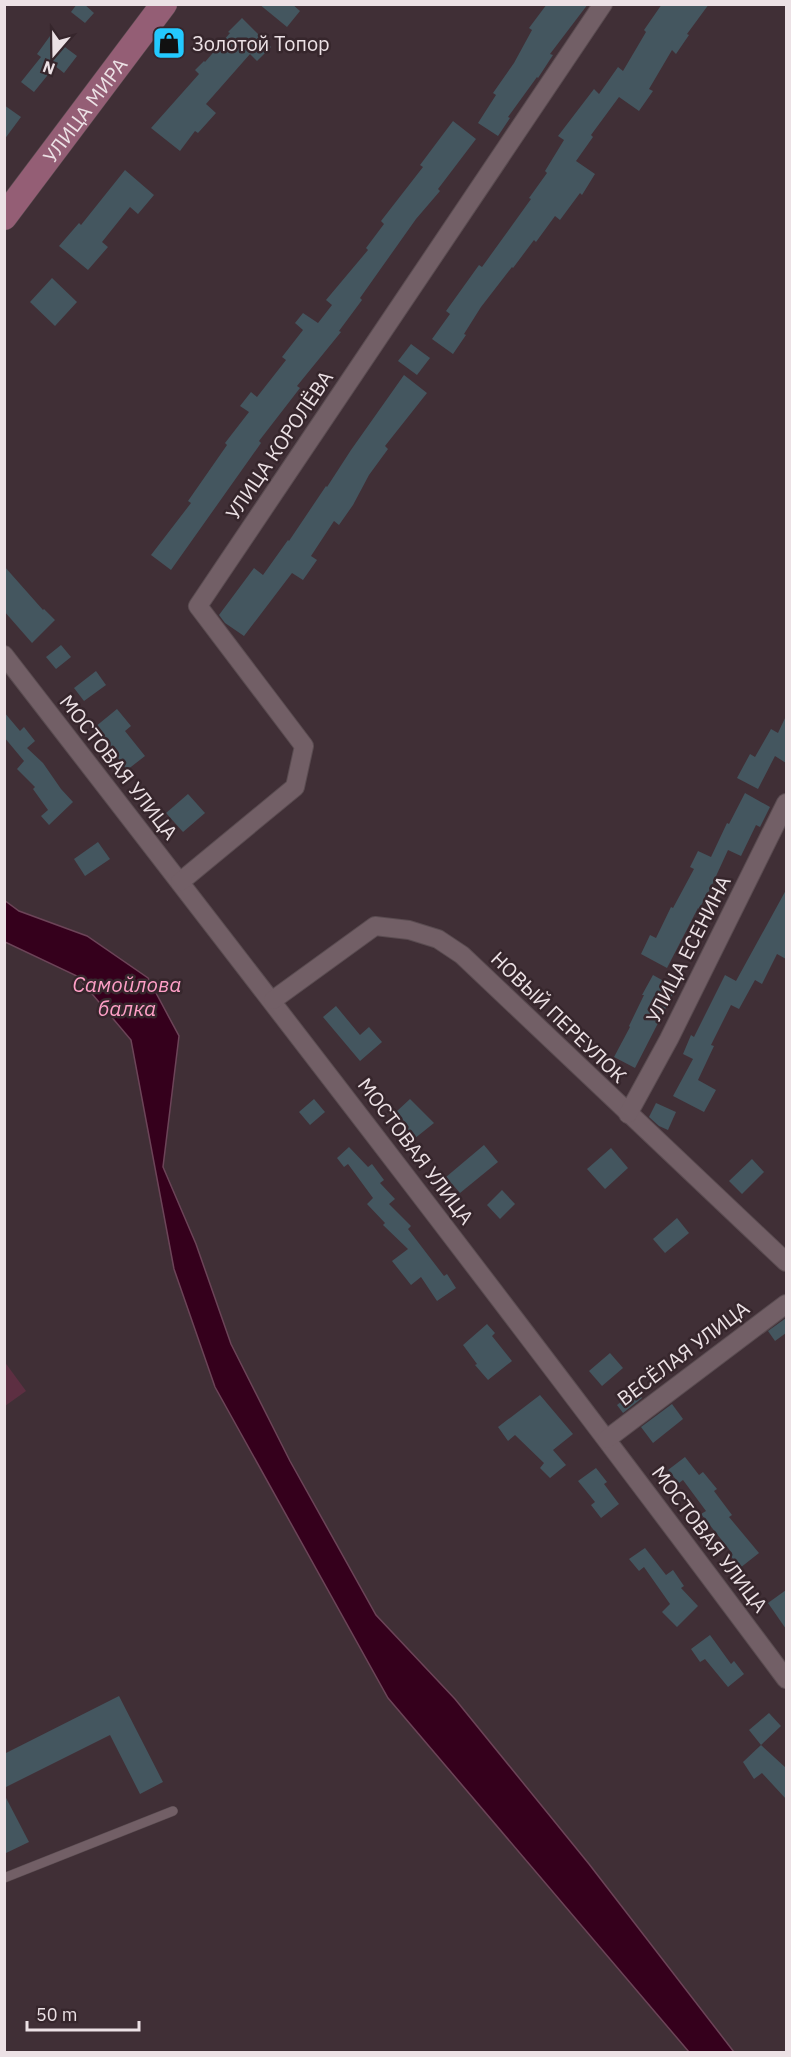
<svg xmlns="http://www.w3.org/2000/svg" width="791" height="2057" font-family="'IBM Plex Sans',sans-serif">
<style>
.green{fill:#5d2f42}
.water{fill:#35001c;stroke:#6c4458;stroke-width:1.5}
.building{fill:#44565f}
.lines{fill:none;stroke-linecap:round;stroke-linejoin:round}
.lane-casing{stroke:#5a4c51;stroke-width:10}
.street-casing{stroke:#5a4c51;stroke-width:20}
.secondary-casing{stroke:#5a4c51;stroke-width:27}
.lane{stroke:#725f66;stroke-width:9}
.street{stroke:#725f66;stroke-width:18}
.secondary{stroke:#945e75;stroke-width:26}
.labels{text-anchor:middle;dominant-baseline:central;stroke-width:5;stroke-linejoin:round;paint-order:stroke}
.poi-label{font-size:20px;fill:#ece1e5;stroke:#36262c;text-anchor:start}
.street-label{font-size:20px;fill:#ece1e5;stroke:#36262c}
.water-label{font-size:21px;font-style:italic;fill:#fe9fc6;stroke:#36262c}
</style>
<rect width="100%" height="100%" fill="#402f36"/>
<polygon class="green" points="4,1361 26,1391 5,1406 4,1406"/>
<polygon class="water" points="4,900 19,911 87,936 148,978 179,1036 163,1167 196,1244 231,1344 290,1461 376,1615 455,1699 589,1864 734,2052 689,2052 388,1698 215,1387 174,1269 131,1040 77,976 5,942"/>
<g class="building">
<polygon points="77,4 84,4 94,13 85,23 71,12"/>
<polygon points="259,4 292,4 300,11 287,27"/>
<polygon points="547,4 588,4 550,54 553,55 538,78 537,77 508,117 510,118 498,136 478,123 496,95 493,93 514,63 532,30 529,28"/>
<polygon points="662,4 709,4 687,34 689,35 676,54 672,50 649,89 653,91 639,111 619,97 591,135 593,137 576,161 595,174 582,195 580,193 560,220 555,216 536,242 534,240 513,268 512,267 481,307 464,334 466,335 453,354 432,339 450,314 446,311 479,265 482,267 531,199 529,198 547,173 545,171 564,140 558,136 594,89 599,94 618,67 623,71 646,32 644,30"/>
<polygon points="242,18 271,47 257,61 250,54 206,104 216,113 198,133 195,131 180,151 151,128 199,74 195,70 204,61 205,62 230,33 228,32"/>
<polygon points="50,36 77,56 64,73 55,66 34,92 21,82 41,57 37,54"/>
<polygon points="4,105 21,117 4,140"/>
<polygon points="453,121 476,139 438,189 440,191 416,219 360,298 362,300 339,331 341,332 297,386 300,388 259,441 261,443 171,570 151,555 191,503 188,501 227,445 225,443 249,412 240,406 251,392 257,397 286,360 282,357 303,330 295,323 303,313 318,323 332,305 326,300 368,250 366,248 384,224 381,221 423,167 420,165"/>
<polygon points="125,170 154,195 138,214 130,207 102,242 108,247 88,270 59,246 79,223 81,225"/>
<polygon points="52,278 77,302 55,326 30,302"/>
<polygon points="411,344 430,358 417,375 398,361"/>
<polygon points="404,375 427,393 385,446 388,449 369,475 353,505 339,525 334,521 311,556 317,560 303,580 292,573 244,636 225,623 219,615 254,568 263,575 288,540 289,541 326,486 327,487 351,450"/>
<polygon points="4,566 43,610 44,609 55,620 32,643 4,611"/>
<polygon points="61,645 71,657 56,669 46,657"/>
<polygon points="96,671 106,685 84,701 74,688"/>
<polygon points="117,709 131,726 125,731 145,756 127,770 95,727"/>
<polygon points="4,712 20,731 24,727 35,741 27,748 43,763 61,789 73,802 49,825 41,816 48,810 33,789 35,787 17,769 24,761 4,737"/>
<polygon points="786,716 786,763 775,756 758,789 737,778 750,754 755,757 771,729 778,733"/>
<polygon points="745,793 770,807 760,827 756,825 741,856 728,850 711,887 699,909 698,908 667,968 641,954 650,935 656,938 671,907 673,908 694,869 690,867 698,851 711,857 727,823 729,824"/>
<polygon points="188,794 205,813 183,832 166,813"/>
<polygon points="98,842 110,859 85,876 74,859"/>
<polygon points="786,890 786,959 777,954 762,984 755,980 739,1009 731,1005 711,1045 714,1046 698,1080 716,1090 704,1112 673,1096 693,1059 683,1054 691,1035 694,1037 725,975 736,981"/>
<polygon points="653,975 676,988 635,1068 614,1057 630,1027 629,1026 644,995 642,995"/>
<polygon points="336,1006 360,1035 369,1027 382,1042 360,1061 323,1017"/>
<polygon points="314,1099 325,1112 310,1125 299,1112"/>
<polygon points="410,1099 434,1123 414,1139 407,1129 409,1127 396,1112"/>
<polygon points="656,1103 676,1112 668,1130 659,1126 649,1117"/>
<polygon points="484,1145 498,1162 460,1193 446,1177"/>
<polygon points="349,1147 368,1167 372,1164 384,1180 380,1183 395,1199 389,1204 411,1226 408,1229 444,1276 447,1274 456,1288 437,1301 421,1277 411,1285 392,1261 408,1249 383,1225 385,1223 367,1204 373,1198 348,1164 344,1167 337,1158"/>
<polygon points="611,1148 628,1168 605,1189 587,1169"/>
<polygon points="752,1159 764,1172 742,1194 729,1181"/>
<polygon points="502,1190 515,1204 500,1219 487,1205"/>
<polygon points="677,1218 689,1233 665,1253 653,1239"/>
<polygon points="786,1318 786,1333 775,1341 768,1331"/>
<polygon points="487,1324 495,1333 492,1336 512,1361 488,1380 475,1365 477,1364 463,1345"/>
<polygon points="610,1353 623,1368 602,1386 589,1371"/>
<polygon points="636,1390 642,1398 623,1413 617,1405"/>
<polygon points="540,1395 573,1434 553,1450 566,1465 550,1478 540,1468 544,1463 515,1435 508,1441 498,1427"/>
<polygon points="672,1404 683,1419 653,1443 641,1427"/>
<polygon points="685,1457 699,1475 703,1472 717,1489 714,1491 732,1515 729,1517 759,1553 740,1568 730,1555 732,1553 701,1514 706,1511 683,1480 679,1483 668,1470"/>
<polygon points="596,1468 607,1482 604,1484 619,1504 601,1518 591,1505 595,1502 578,1481"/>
<polygon points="645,1548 666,1575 673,1570 684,1586 681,1588 698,1606 677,1627 662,1612 670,1604 644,1567 639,1571 629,1559"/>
<polygon points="786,1590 786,1629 768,1603"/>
<polygon points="710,1635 731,1664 734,1661 744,1674 728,1687 705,1659 700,1662 691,1649"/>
<polygon points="119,1696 163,1782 140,1794 110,1735 4,1788 4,1754"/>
<polygon points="769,1713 781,1726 761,1745 749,1730"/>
<polygon points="761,1745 786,1768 786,1799 762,1773 754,1779 743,1762"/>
<polygon points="4,1794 29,1842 4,1854"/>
</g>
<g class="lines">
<defs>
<polyline id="lane" points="4,1878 173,1811"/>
<g id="street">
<path d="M 4,655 C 267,995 530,1335 786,1679"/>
<polyline points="180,882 295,787 304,746 198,606 603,4"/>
<polyline points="273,1000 375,926 409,930 438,939 462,955 786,1262"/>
<polyline points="628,1114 669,1039 786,803"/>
<polyline points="607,1439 786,1304"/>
</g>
<g id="secondary">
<path id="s1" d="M 4,217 L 164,4"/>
</g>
</defs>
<use href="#lane" class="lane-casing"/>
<use href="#street" class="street-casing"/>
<use href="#secondary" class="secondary-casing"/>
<use href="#lane" class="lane"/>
<use href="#street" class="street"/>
<use href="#secondary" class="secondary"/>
</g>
<defs>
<symbol id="shop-square" viewBox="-11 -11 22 22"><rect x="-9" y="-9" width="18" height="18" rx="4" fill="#23c9fe" stroke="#36262c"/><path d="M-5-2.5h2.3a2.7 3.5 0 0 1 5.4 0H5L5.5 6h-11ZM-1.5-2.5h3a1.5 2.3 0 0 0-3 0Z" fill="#111"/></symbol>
</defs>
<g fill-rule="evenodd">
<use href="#shop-square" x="150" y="24" width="38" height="38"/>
</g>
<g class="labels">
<g class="poi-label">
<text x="192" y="43">Золотой Топор</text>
</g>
<g class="street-label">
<text stroke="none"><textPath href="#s1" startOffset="134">УЛИЦА МИРА</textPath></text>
<text transform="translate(279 445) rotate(-56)">УЛИЦА КОРОЛЁВА</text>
<text transform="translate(119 767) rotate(52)">МОСТОВАЯ УЛИЦА</text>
<text transform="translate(688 949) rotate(-63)">УЛИЦА ЕСЕНИНА</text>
<text transform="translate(559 1017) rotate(44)">НОВЫЙ ПЕРЕУЛОК</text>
<text transform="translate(416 1151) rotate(53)">МОСТОВАЯ УЛИЦА</text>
<text transform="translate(683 1353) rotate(-37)">ВЕСЁЛАЯ УЛИЦА</text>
<text transform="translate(710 1539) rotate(53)">МОСТОВАЯ УЛИЦА</text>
</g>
<g class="water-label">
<text x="127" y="984">Самойлова<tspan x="127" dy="24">балка</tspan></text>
</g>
</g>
<rect width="791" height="2057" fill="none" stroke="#ece1e5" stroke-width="12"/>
<g transform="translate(54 54) rotate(200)" stroke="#36262c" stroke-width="4.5" paint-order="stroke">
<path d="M0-4.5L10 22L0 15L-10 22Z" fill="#ece1e5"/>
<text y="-9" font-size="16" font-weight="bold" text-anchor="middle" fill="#ece1e5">N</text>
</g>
<path d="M27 2021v9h112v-9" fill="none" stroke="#ece1e5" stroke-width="3"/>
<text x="36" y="2021" font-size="18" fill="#ece1e5" stroke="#36262c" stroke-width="4.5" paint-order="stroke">50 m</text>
</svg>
